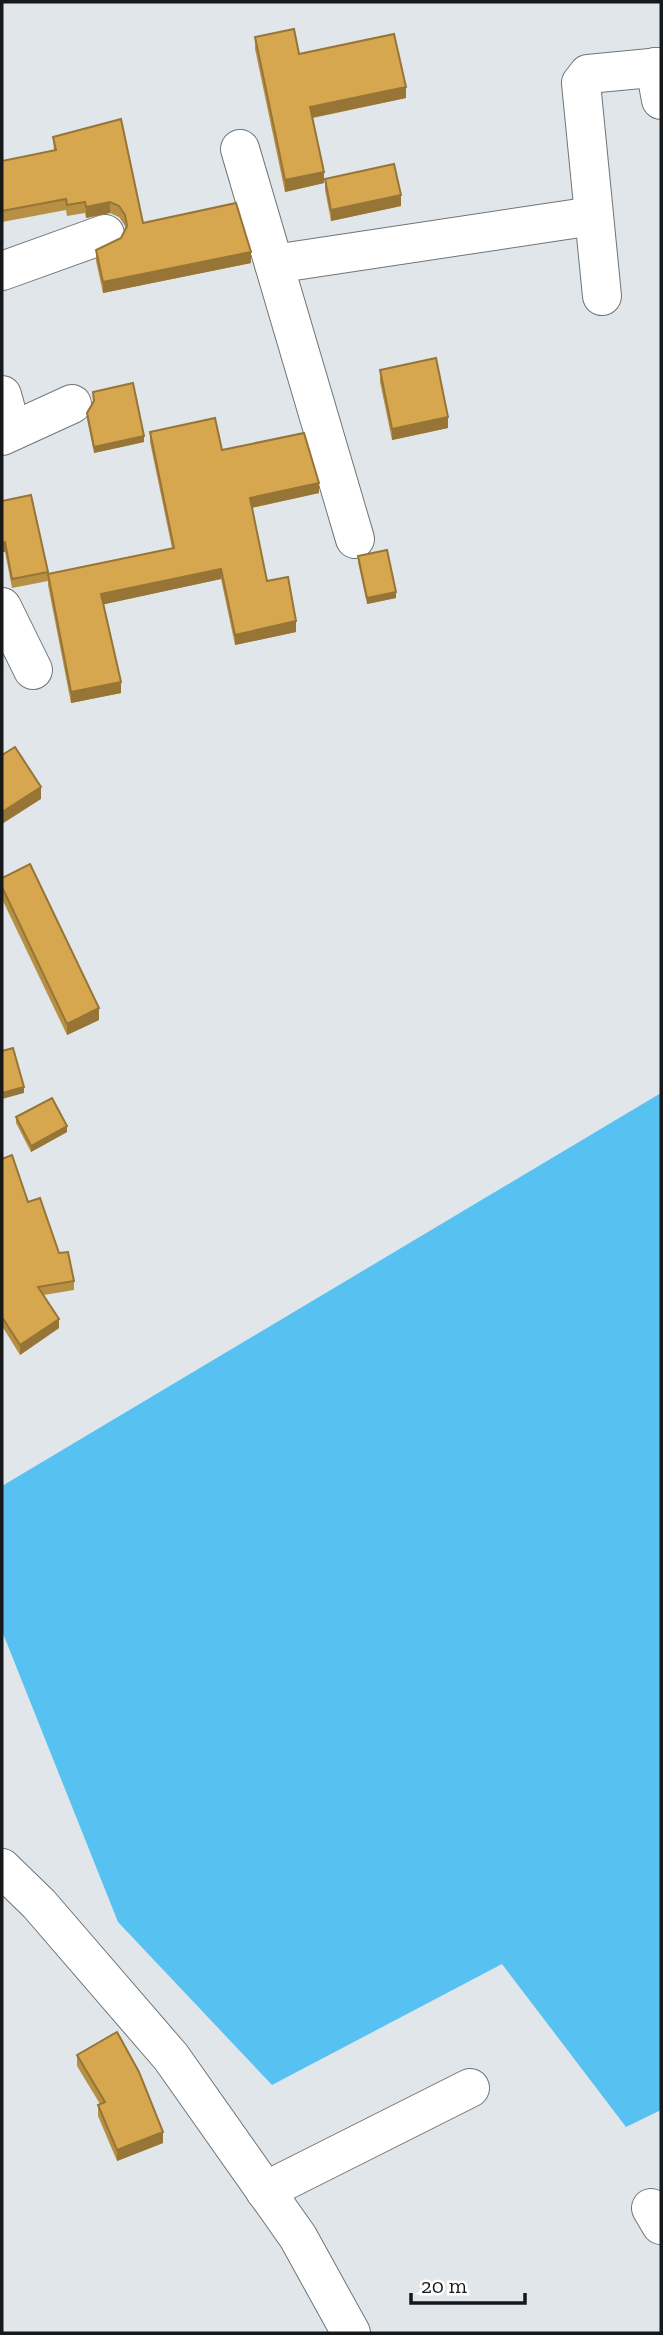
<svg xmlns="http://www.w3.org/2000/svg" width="663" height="2335" font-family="'Zilla Slab',serif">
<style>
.forest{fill:#57c2f2}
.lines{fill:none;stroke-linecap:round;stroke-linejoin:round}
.minor-casing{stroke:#6f7578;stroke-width:40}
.minor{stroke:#fff;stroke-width:38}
.wall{fill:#b89044}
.shaded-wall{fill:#967537}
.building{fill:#d6a74f;stroke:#967537;stroke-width:2}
</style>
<rect width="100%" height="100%" fill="#e0e6ea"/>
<polygon class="forest" points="661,1093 661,2110 626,2127 502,1964 272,2085 118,1922 2,1631 2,1486"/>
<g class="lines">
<defs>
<g id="minor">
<polyline points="655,67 661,100"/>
<polyline points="240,149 355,539"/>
<polyline points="274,264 593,216"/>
<polyline points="2,271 105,234"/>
<polyline points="602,296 581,83 588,74 661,67"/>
<polyline points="2,395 12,431"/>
<polyline points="2,436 72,404"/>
<polyline points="2,607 33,670"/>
<polyline points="2,1868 39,1904 171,2057 298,2237 351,2333"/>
<polyline points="265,2191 470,2088"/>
<polyline points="651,2208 661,2225"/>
</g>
</defs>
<use href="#minor" class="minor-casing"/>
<use href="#minor" class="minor"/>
</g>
<g class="wall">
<polygon points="255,37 299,54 406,98 313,118 324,183 285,192 255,49"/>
<polygon points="53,137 143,223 251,263 103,293 96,261 96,250 121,238 126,228 125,226 119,217 110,213 86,218 85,213 67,216 66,210 2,222 2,161 54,151"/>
<polygon points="325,179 401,206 331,221 325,190"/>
<polygon points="380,370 448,428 392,440 380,382"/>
<polygon points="93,392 144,442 94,453 87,419 87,413 93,402"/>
<polygon points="150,432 222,450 319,493 252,508 267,581 296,632 235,645 221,579 103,604 121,693 71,703 48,585 48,574 172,548 150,442"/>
<polygon points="2,501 48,572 48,581 12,588 5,552 2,552"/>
<polygon points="358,556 396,598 367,604 358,562"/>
<polygon points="2,878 99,1020 67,1035 2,899"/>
<polygon points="16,1117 67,1132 31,1152 16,1123"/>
<polygon points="2,1159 59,1253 74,1281 74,1290 44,1295 59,1328 20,1355 2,1326"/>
<polygon points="77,2055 163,2143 117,2161 98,2116 98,2105 100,2104 77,2066"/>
</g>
<g class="shaded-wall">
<polygon points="406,87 406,98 310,118 310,107"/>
<polygon points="324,172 324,183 285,192 285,180"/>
<polygon points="401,195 401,206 331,221 331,210"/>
<polygon points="110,202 110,213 86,218 86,207"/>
<polygon points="251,252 251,263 103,293 103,282"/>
<polygon points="448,417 448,428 392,440 392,429"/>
<polygon points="144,436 144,442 94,453 94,447"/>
<polygon points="319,483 319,493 250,508 250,498"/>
<polygon points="5,542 5,552 2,552 2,543"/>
<polygon points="221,569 221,579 101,605 101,594"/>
<polygon points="396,592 396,598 367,604 367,598"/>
<polygon points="296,621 296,632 235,645 235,635"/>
<polygon points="121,682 121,693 71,703 71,692"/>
<polygon points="41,787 41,799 2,824 2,812"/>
<polygon points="99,1008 99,1020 67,1035 67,1024"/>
<polygon points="24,1087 24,1093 2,1099 2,1093"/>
<polygon points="67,1126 67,1132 31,1152 31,1146"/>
<polygon points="59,1319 59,1328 20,1355 20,1345"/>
<polygon points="163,2132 163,2143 117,2161 117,2150"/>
</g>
<g class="building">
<polygon points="294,29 299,54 394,34 406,87 310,107 324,172 285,180 255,37"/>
<polygon points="121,119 143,223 236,203 251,252 103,282 96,250 121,238 127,226 125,215 119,206 110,202 86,207 85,202 67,205 66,199 2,211 2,161 56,150 53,137"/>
<polygon points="394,164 401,195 331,210 325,179"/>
<polygon points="436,358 448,417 392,429 380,370"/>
<polygon points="133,383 144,436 94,447 87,413 94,401 93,392"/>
<polygon points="215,418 222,450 304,433 319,483 250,498 267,581 288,577 296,621 235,635 221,569 101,594 121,682 71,692 48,574 174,548 150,432"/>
<polygon points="31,495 48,572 12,579 5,542 2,543 2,501"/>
<polygon points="387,550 396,592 367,598 358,556"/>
<polygon points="15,747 41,787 2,812 2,755"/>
<polygon points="30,864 99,1008 67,1024 2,887 2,878"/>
<polygon points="13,1048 24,1087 2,1093 2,1051"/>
<polygon points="52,1098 67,1126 31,1146 16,1117"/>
<polygon points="12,1155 28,1202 40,1198 59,1253 68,1252 74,1281 38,1287 59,1319 20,1345 2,1317 2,1159"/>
<polygon points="117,2032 139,2072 163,2132 117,2150 98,2105 105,2102 77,2055"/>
</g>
<rect width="663" height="2335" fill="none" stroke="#16181a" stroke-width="7"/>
<path d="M411 2293v10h114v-10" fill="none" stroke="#16181a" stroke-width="3.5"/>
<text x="421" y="2293" font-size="21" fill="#16181a" stroke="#ffffff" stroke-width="5" paint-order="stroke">20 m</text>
</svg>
